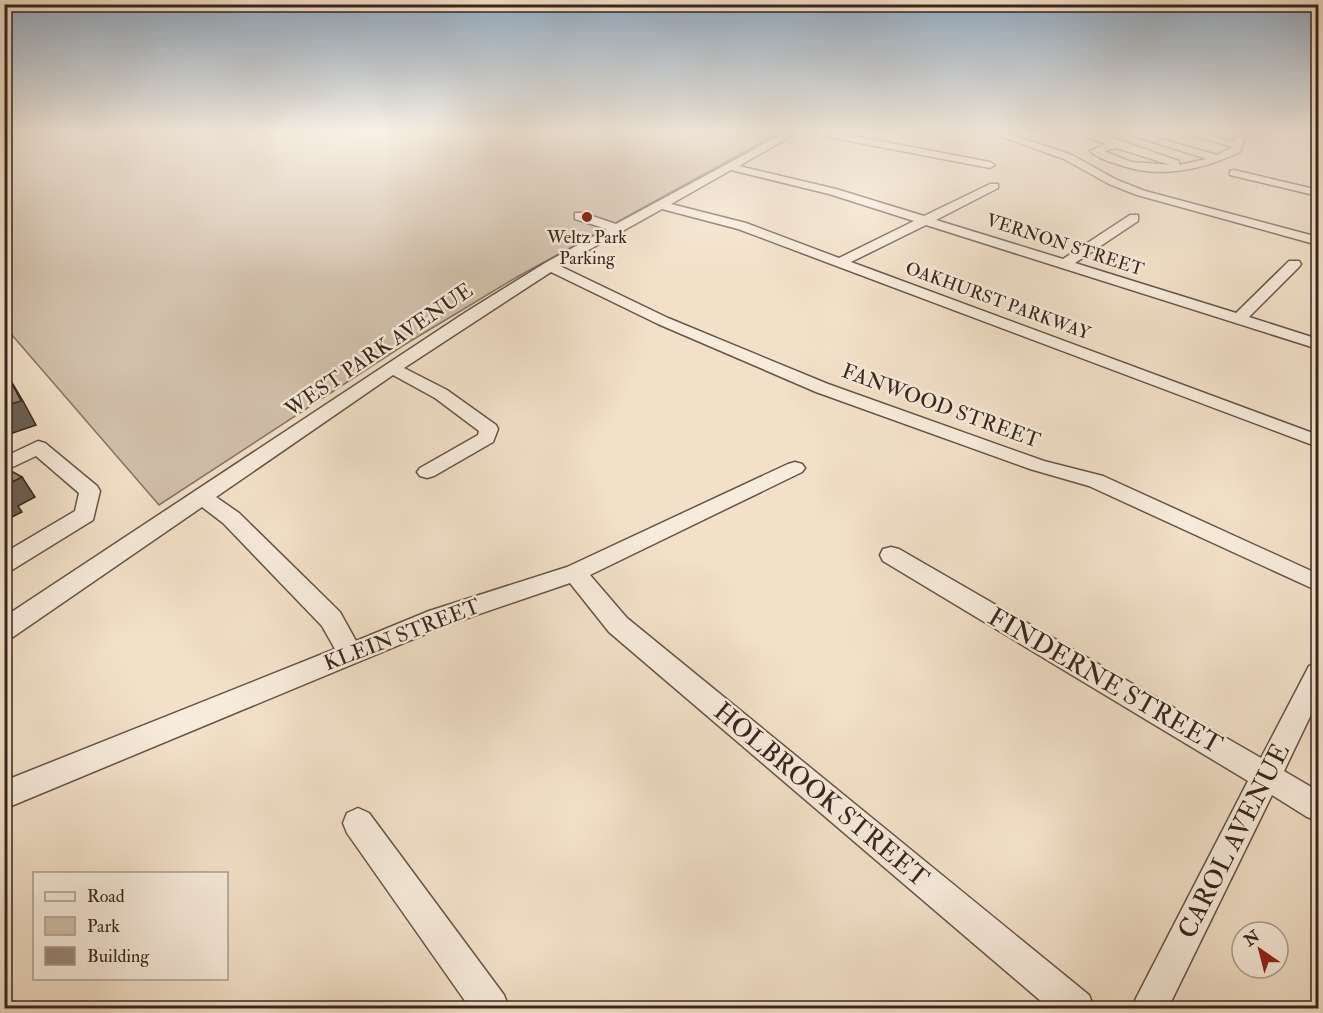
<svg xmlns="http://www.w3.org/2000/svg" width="1323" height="1013" font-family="'IM FELL Double Pica',serif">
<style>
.green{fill:#d2c0ab;stroke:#857364;stroke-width:1.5}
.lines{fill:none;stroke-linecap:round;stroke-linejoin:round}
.minor-casing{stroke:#665448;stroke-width:3}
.minor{fill:#f7ebdb;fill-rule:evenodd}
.shaded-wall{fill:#6b5e53;stroke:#38261e;stroke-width:1.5}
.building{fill:#998776;stroke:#38261e;stroke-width:1.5}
.poi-dot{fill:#8f2418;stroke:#f7ebdb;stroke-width:2}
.labels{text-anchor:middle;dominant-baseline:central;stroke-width:5;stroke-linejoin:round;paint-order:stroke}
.far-poi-label{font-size:18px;fill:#38261e;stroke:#f7ebdb}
.far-street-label{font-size:18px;fill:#38261e;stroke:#f7ebdb}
.street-label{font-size:21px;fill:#38261e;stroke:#f7ebdb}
.near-street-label{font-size:26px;fill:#38261e;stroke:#f7ebdb}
</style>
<rect width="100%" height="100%" fill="#f2e0c8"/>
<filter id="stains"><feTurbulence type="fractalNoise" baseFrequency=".00333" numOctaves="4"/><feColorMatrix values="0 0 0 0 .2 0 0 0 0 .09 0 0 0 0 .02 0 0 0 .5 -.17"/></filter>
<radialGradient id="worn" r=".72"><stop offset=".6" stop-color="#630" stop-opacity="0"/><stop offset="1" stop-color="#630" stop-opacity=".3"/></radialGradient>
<polygon class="green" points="4,132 780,132 517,277 404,345 159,505 5,327"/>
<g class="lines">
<defs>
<g id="minor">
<path d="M 786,132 L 798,132 L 739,166 L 836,189 L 924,216 L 990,184 L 998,184 L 998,188 L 936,220 L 1063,259 L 1130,215 L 1138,215 L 1138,221 L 1075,263 L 1236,313 L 1289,261 L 1299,261 L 1301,264 L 1299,267 L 1249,317 L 1318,339 L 1318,349 L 926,225 L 851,262 L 1318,435 L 1318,447 L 738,229 L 662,209 L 560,266 L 668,318 L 828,384 L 1044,461 L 1103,476 L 1318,574 L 1318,591 L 1089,486 L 1030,469 L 816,392 L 658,324 L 551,272 L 404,368 L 447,390 L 496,425 L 498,429 L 493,442 L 434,476 L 427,478 L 420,476 L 417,472 L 420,468 L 478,435 L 479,431 L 435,398 L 393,375 L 216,497 L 239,513 L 340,612 L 356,641 L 429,611 L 567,567 L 788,464 L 795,462 L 802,464 L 805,468 L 802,472 L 590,575 L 627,618 L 1089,995 L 1094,1008 L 1049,1008 L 609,632 L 570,583 L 447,625 L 4,809 L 4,781 L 335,649 L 322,626 L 223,523 L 202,507 L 13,637 L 4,639 L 4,617 L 466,312 L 545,263 L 607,229 L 575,219 L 575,213 L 583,213 L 616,224 ZM 731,170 L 829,194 L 914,221 L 839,258 L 746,223 L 671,204 Z"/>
<polygon points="813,132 832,132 990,162 995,165 990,168 818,135"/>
<polygon points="989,132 1003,132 1072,155 1117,180 1145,191 1318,237 1318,245 1137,195 1109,184 1064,159"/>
<path d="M 1073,132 C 1101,130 1150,152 1179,161 L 1179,165 L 1207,159 L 1121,132 L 1136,132 L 1217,155 L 1232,147 L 1183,132 L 1198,132 L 1234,142 L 1237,132 L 1247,132 L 1240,152 C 1202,170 1160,179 1120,165 C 1109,162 1098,158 1090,151 L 1106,144 ZM 1116,148 L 1171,165 L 1131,162 L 1104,151 Z"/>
<polygon points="1234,170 1318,190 1318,196 1230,175 1230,171"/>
<polygon points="38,441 45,443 97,486 100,491 93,520 12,570 4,572 4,553 75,511 79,493 36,456 4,471 4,457"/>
<polygon points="891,547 899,549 1261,758 1309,666 1318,664 1318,700 1284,771 1318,791 1318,821 1307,817 1272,795 1168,1008 1131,1008 1248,781 883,561 880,555 883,549"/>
<polygon points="358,808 369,813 504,995 509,1008 470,1008 347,833 343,823 347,813"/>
</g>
</defs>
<use href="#minor" class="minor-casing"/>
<use href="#minor" class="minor"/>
</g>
<g class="shaded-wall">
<polygon points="8,376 23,401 36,425 4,436 4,406"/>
<polygon points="22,477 35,497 18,506 22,512 4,521 4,486"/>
</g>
<g class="building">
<polygon points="8,376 21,401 4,406 4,378"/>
<polygon points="4,467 22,477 4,486"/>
</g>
<linearGradient id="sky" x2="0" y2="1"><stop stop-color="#93acc4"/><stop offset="0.48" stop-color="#f9f1e6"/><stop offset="1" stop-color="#f9f1e6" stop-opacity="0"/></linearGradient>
<rect width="1323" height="274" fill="url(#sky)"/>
<circle class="poi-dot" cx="587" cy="217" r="6"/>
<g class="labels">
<g class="far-poi-label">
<text x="587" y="237">Weltz Park<tspan x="587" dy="21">Parking</tspan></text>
</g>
<g class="far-street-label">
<text transform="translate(1065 245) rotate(18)">VERNON STREET</text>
<text transform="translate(998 301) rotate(20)">OAKHURST PARKWAY</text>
</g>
<g class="street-label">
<text transform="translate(379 350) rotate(-34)">WEST PARK AVENUE</text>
<text transform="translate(941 406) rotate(20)">FANWOOD STREET</text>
<text transform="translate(402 635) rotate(-21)">KLEIN STREET</text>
</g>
<g class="near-street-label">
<text transform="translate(1105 681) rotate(30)">FINDERNE STREET</text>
<text transform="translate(821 795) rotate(40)">HOLBROOK STREET</text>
<text transform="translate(1234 841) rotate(-63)">CAROL AVENUE</text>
</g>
</g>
<rect width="1323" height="1013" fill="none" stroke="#f2e0c8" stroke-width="24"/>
<rect x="6" y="6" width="1311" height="1001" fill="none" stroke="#38261e" stroke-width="3"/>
<rect x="12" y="12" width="1299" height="989" fill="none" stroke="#38261e" stroke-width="1.5"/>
<rect x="33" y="872" width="195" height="108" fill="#f7ebdb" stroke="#ab9c8f" stroke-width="1.5"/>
<rect x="45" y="892" width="30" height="9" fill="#f7ebdb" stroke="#ab9c8f" stroke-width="1.5"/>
<text x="87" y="902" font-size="18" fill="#38261e">Road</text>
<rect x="45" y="917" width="30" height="18" fill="#d2c0ab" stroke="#ab9c8f" stroke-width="1.5"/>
<text x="87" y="932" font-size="18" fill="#38261e">Park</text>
<rect x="45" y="947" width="30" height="18" fill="#998776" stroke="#ab9c8f" stroke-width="1.5"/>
<text x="87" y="962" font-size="18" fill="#38261e">Building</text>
<g transform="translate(1260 950) rotate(325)"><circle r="28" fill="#f7ebdb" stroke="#ab9c8f" stroke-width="1.5"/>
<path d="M0-4.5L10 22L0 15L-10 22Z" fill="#8f2418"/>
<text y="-9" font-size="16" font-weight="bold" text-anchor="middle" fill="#38261e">N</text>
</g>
<rect width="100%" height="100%" filter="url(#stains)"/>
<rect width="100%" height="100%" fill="url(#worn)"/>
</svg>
